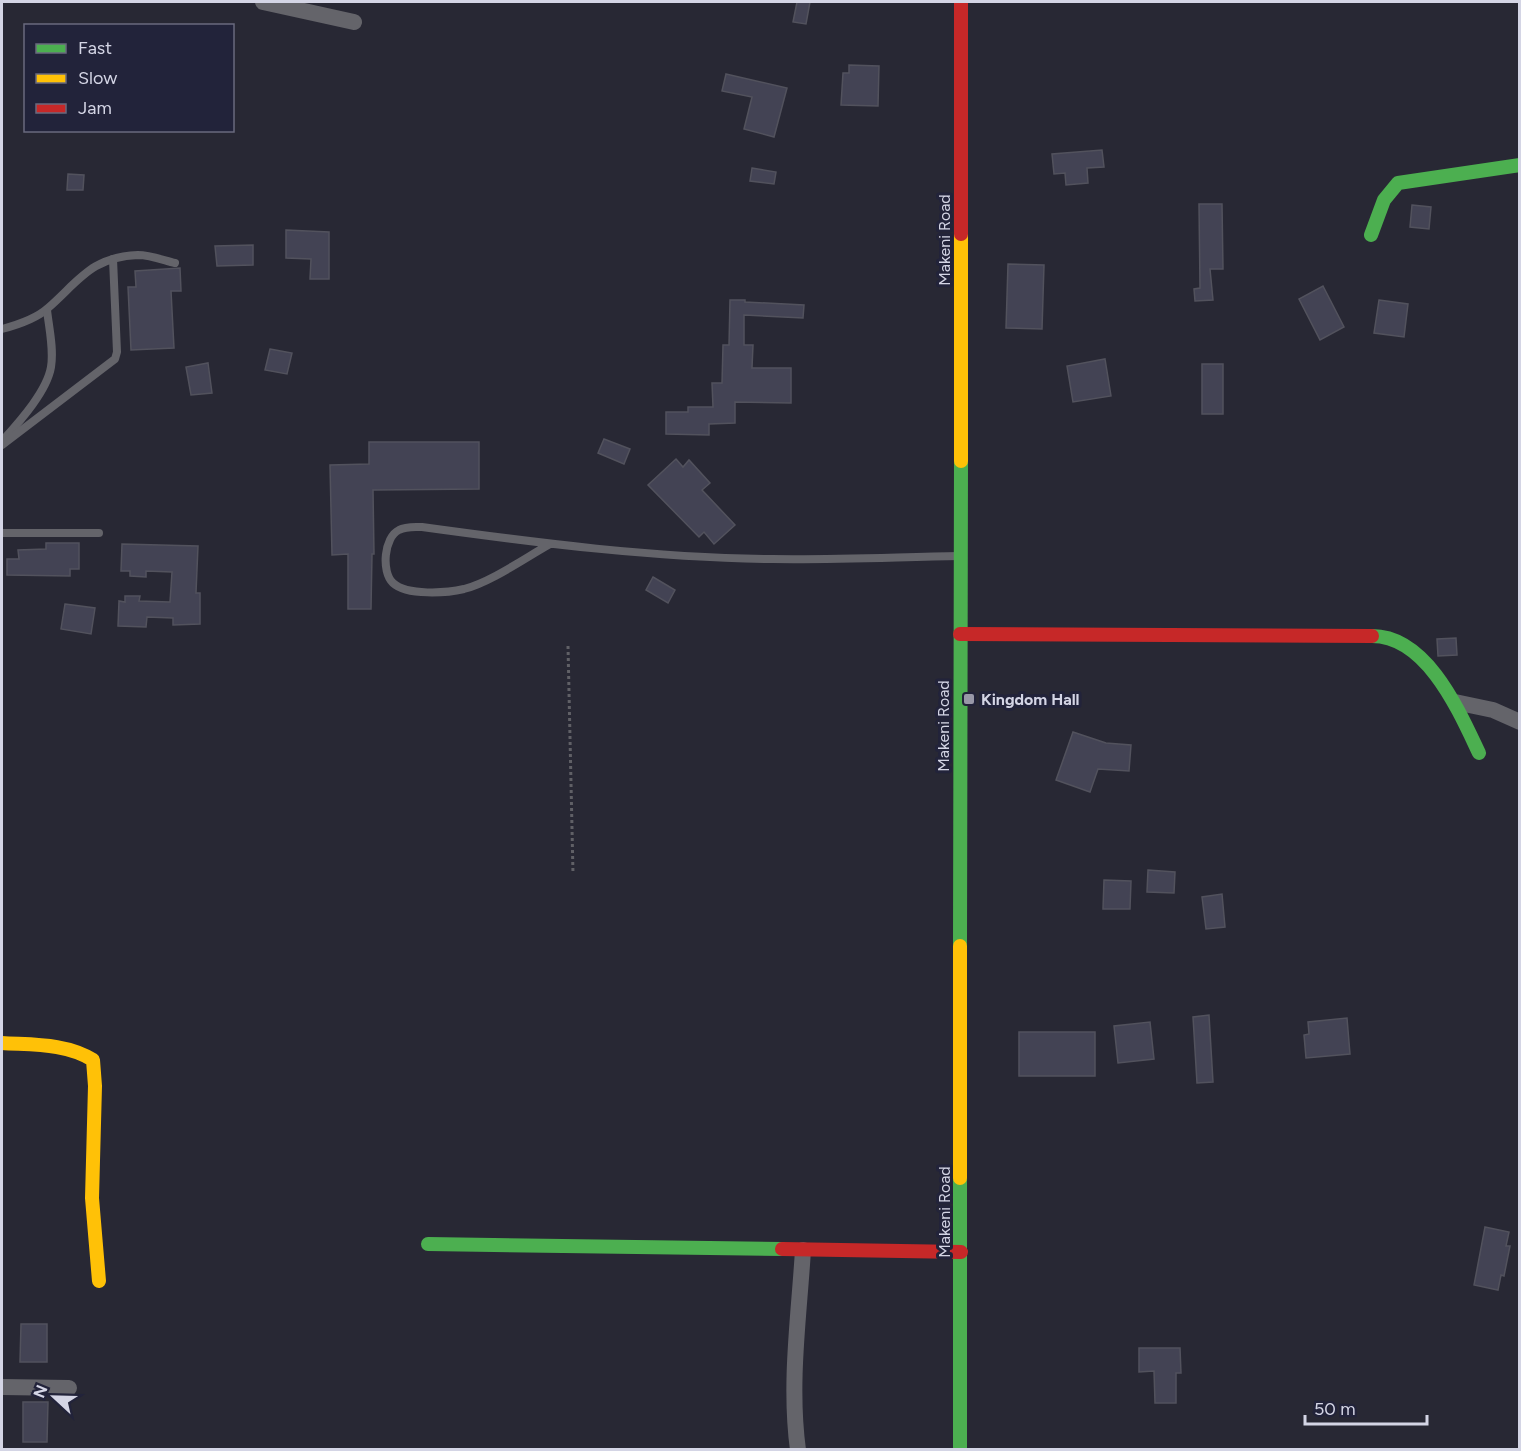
<svg xmlns="http://www.w3.org/2000/svg" width="1521" height="1451" font-family="Figtree,sans-serif">
<style>
.building{fill:#434354;stroke:#52525d;stroke-width:1.5}
.lines{fill:none;stroke-linecap:round;stroke-linejoin:round}
.path{stroke:#606066;stroke-width:3;stroke-dasharray:3 3;stroke-linecap:butt}
.lane{stroke:#64646a;stroke-width:8}
.street{stroke:#64646a;stroke-width:16}
.fast{stroke:#4caf50;stroke-width:14}
.slow{stroke:#ffc107;stroke-width:14}
.jam{stroke:#c62828;stroke-width:14}
.poi-dot{fill:#9898a7;stroke:#22233a;stroke-width:2}
.labels{text-anchor:middle;dominant-baseline:central;stroke-width:6;stroke-linejoin:round;paint-order:stroke}
.street-label{font-size:16px;fill:#d4d5e5;stroke:#22233a}
.poi-label{font-size:16px;font-weight:bold;fill:#d4d5e5;stroke:#22233a;text-anchor:start}
</style>
<rect width="100%" height="100%" fill="#282834"/>
<g class="building">
<polygon points="797,2 810,2 806,24 793,22"/>
<polygon points="849,65 879,66 878,106 841,105 843,73 849,73"/>
<polygon points="726,74 787,88 774,137 744,129 752,97 722,91"/>
<polygon points="1102,150 1104,167 1087,168 1088,183 1066,185 1065,173 1054,174 1052,154"/>
<polygon points="752,168 776,172 774,184 750,181"/>
<polygon points="68,174 84,175 83,190 67,190"/>
<polygon points="1199,204 1222,204 1223,269 1210,269 1213,300 1195,301 1194,289 1200,288"/>
<polygon points="1412,205 1431,207 1429,229 1410,227"/>
<polygon points="286,230 329,232 329,279 310,279 311,259 286,258"/>
<polygon points="253,245 253,265 217,266 215,246"/>
<polygon points="1008,264 1044,265 1042,329 1006,328"/>
<polygon points="180,268 181,291 171,291 174,348 131,350 128,287 136,287 135,271"/>
<polygon points="1323,286 1344,327 1320,340 1299,299"/>
<polygon points="730,300 745,300 745,302 804,305 803,318 744,315 744,345 753,345 752,368 791,368 791,403 735,402 735,423 709,424 709,435 666,434 666,412 688,412 688,407 713,407 712,383 722,383 723,345 729,345"/>
<polygon points="1379,300 1408,304 1404,337 1374,333"/>
<polygon points="270,349 292,353 287,374 265,370"/>
<polygon points="1105,359 1111,396 1073,402 1067,366"/>
<polygon points="208,363 212,393 191,395 186,367"/>
<rect x="1202" y="364" width="21" height="50"/>
<polygon points="604,439 630,449 624,464 598,453"/>
<polygon points="369,442 479,442 479,489 373,490 374,554 372,554 371,609 348,609 348,554 332,555 330,465 369,464"/>
<polygon points="676,459 683,467 689,460 710,483 702,490 735,525 714,544 704,532 699,537 648,485"/>
<polygon points="46,543 79,543 79,569 70,569 70,576 7,575 7,559 19,559 18,550 46,549"/>
<polygon points="122,544 198,546 196,593 200,593 200,624 173,625 173,618 147,617 146,627 118,626 119,601 125,602 125,596 140,596 139,601 170,602 172,572 146,571 146,577 130,576 130,571 121,571"/>
<polygon points="653,577 675,590 668,603 646,590"/>
<polygon points="65,604 95,608 91,634 61,629"/>
<polygon points="1456,638 1457,655 1438,656 1437,639"/>
<polygon points="1073,732 1106,743 1131,745 1129,771 1098,769 1090,792 1056,780"/>
<polygon points="1148,870 1175,872 1174,893 1147,892"/>
<polygon points="1104,880 1131,881 1130,909 1103,909"/>
<polygon points="1222,894 1225,927 1206,929 1202,897"/>
<polygon points="1209,1015 1213,1082 1197,1083 1193,1017"/>
<polygon points="1347,1018 1350,1054 1306,1058 1304,1035 1309,1034 1308,1022"/>
<polygon points="1150,1022 1154,1059 1118,1063 1114,1026"/>
<rect x="1019" y="1032" width="76" height="44"/>
<polygon points="1485,1227 1509,1232 1506,1246 1510,1246 1504,1276 1501,1275 1498,1290 1474,1285"/>
<polygon points="21,1324 47,1324 47,1362 20,1362"/>
<polygon points="1139,1348 1180,1348 1181,1373 1176,1373 1176,1403 1155,1403 1154,1371 1139,1372"/>
<polygon points="23,1402 48,1402 47,1442 23,1442"/>
</g>
<g class="lines">
<polyline class="path" points="568,646 573,874"/>
<g class="lane">
<path d="M 2,329 C 17,325 36,319 48,308 C 79,281 91,257 138,255 C 150,255 163,260 175,263"/>
<path d="M 4,439 C 20,421 47,391 51,367 C 54,349 49,328 47,310"/>
<polyline points="2,445 115,359 117,352 113,259"/>
<polyline points="2,533 99,533"/>
<path d="M 550,544 C 525,558 491,582 464,589 C 447,593 407,596 393,583 C 381,572 384,537 399,530 C 406,526 415,527 422,527 C 538,543 655,558 772,559 C 834,560 897,557 959,556"/>
</g>
<g class="street">
<polyline points="263,2 354,22"/>
<polyline points="1455,702 1493,710 1520,722"/>
<polyline points="2,1387 69,1388"/>
<path d="M 798,1450 C 789,1384 799,1316 803,1250"/>
</g>
<g class="fast">
<polyline points="1371,235 1384,200 1398,183 1520,165"/>
<path d="M 1372,636 C 1427,636 1459,711 1479,753"/>
<polyline points="960,946 961,461"/>
<polyline points="428,1244 782,1249"/>
<polyline points="960,1450 960,1178"/>
</g>
<g class="slow">
<polyline points="961,461 961,234"/>
<path d="M 2,1043 C 32,1045 66,1043 93,1060 L 95,1086 L 92,1198 L 99,1281"/>
<polyline points="960,1178 960,946"/>
</g>
<g class="jam">
<polyline points="961,234 961,2"/>
<polyline points="960,634 1372,636"/>
<polyline points="782,1249 961,1252"/>
</g>
</g>
<rect class="poi-dot" x="963" y="693" width="12" height="12" rx="3"/>
<g class="labels">
<g class="street-label">
<text transform="translate(944 240) rotate(-90)">Makeni Road</text>
<text transform="translate(943 726) rotate(-90)">Makeni Road</text>
<text transform="translate(944 1212) rotate(-90)">Makeni Road</text>
</g>
<g class="poi-label">
<text x="981" y="699">Kingdom Hall</text>
</g>
</g>
<rect width="1521" height="1451" fill="none" stroke="#d4d5e5" stroke-width="6"/>
<rect x="24" y="24" width="210" height="108" fill="#22233a" stroke="#696a7e" stroke-width="1.5"/>
<rect x="36" y="44" width="30" height="9" fill="#4caf50" stroke="#696a7e" stroke-width="1.5"/>
<text x="78" y="54" font-size="18" fill="#d4d5e5">Fast</text>
<rect x="36" y="74" width="30" height="9" fill="#ffc107" stroke="#696a7e" stroke-width="1.5"/>
<text x="78" y="84" font-size="18" fill="#d4d5e5">Slow</text>
<rect x="36" y="104" width="30" height="9" fill="#c62828" stroke="#696a7e" stroke-width="1.5"/>
<text x="78" y="114" font-size="18" fill="#d4d5e5">Jam</text>
<g transform="translate(54 1397) rotate(292)" stroke="#22233a" stroke-width="4.5" paint-order="stroke">
<path d="M0-4.5L10 22L0 15L-10 22Z" fill="#d4d5e5"/>
<text y="-9" font-size="16" font-weight="bold" text-anchor="middle" fill="#d4d5e5">N</text>
</g>
<path d="M1305 1415v9h122v-9" fill="none" stroke="#d4d5e5" stroke-width="3"/>
<text x="1314" y="1415" font-size="18" fill="#d4d5e5" stroke="#22233a" stroke-width="4.5" paint-order="stroke">50 m</text>
</svg>
